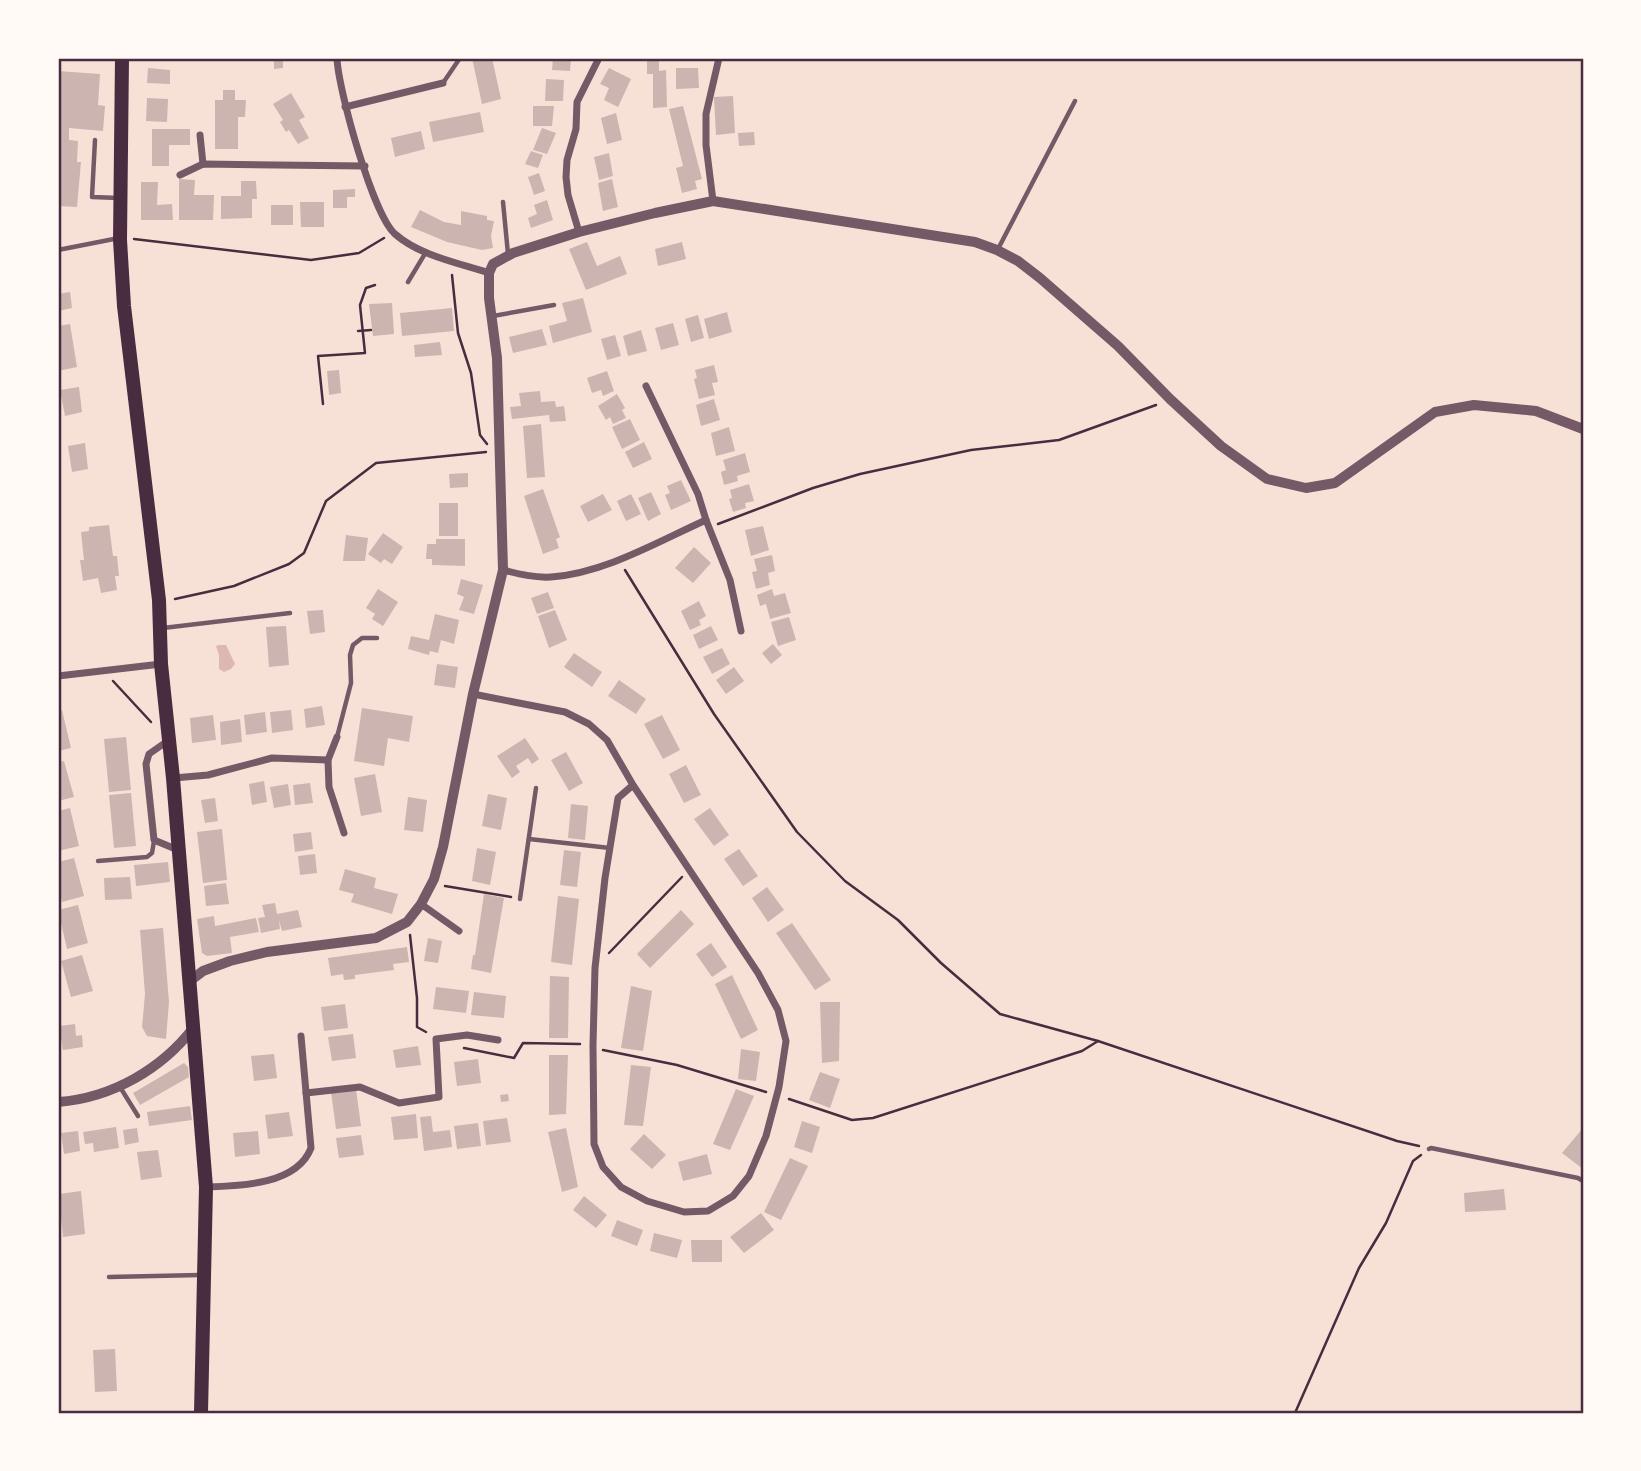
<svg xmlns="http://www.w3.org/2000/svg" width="1641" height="1471" font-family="Roboto,sans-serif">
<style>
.water{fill:#dcb8b0}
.building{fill:#ccb4b1}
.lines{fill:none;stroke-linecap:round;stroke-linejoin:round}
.path{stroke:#4a2c40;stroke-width:2.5}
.service{stroke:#755966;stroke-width:4.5}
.minor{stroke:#755966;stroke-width:7}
.tertiary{stroke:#755966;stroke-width:10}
.trunk{stroke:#4a2c40;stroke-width:14}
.neatline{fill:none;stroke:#4a2c40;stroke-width:2.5}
</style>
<rect width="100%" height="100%" fill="#f7e1d7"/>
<polygon class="water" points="219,645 226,645 235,664 231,669 224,672 219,669 219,655 216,646"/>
<g class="building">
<polygon points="274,58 283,58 283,68 274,69"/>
<polygon points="472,58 492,58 501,99 482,104"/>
<polygon points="553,58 571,58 570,71 552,70"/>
<polygon points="659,59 659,71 666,70 667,107 653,108 653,74 647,74 647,60"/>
<polygon points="148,68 170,70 170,84 147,83"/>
<polygon points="609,68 631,79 618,107 604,100 609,88 600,84"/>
<polygon points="676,68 698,68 699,88 676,89"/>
<polygon points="58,71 100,74 98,105 105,106 103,131 69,128 69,140 78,141 77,162 81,162 77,207 58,206"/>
<polygon points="546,79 564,80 563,101 545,101"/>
<polygon points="223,90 235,90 235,100 246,100 245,117 238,117 238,149 215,149 215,100 223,100"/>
<polygon points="291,93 305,117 299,120 309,138 298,144 289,130 286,132 280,122 283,120 273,104"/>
<polygon points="733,96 735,133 716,135 714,97"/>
<polygon points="147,98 168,99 167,122 146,121"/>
<polygon points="533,106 554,106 552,126 533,126"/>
<polygon points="683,106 702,179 695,181 697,189 682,193 676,168 683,166 669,109"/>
<polygon points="480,112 484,132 433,142 429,122"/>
<polygon points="616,113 622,140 607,144 601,118"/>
<polygon points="542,128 556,133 547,154 533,150"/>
<polygon points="152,129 190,129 190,145 169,145 169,166 152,166"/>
<polygon points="421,131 425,149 395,157 391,138"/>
<polygon points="754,132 755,145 739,146 738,133"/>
<polygon points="531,151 543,155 538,168 525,164"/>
<polygon points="609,153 613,176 599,180 594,157"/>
<polygon points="539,173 545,191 534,195 528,177"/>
<polygon points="179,179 195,180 194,195 214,195 213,220 179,220"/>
<polygon points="612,179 618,207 603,211 598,183"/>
<polygon points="241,181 256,181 257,199 252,199 252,218 221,219 221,196 241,196"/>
<polygon points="141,182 158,182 157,205 172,204 173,220 141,220"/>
<polygon points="355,189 355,197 347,197 347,208 333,208 333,190"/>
<polygon points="547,200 553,220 531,228 528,218 537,214 534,205"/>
<polygon points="300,202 324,202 324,227 301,227"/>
<rect x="271" y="205" width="22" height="20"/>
<polygon points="420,210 444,222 461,225 461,211 487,216 487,220 494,221 491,236 493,248 482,250 447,242 411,227"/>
<polygon points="587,242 597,266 620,256 627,274 586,290 569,249"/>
<polygon points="682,242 686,259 658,266 655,249"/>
<polygon points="70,292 72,308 58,311 58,294"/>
<polygon points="583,298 592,332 553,343 549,326 567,321 562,303"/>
<polygon points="392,303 394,334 373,336 369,304"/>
<polygon points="452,308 454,331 402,336 400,313"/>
<polygon points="727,312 732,332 709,339 704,319"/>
<polygon points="698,315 704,338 691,342 685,319"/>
<polygon points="673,323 679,345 661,350 655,328"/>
<polygon points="70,324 77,367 58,371 58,326"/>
<polygon points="542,329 547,345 513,353 509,337"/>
<polygon points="641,330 647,351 628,356 623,336"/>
<polygon points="615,335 621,356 607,360 601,339"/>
<polygon points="440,342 442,355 415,357 414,345"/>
<polygon points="714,365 718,382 712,383 715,395 699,399 694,379 697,378 695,370"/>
<polygon points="339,370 341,393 329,395 327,371"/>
<polygon points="607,371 614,391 603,396 601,390 592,393 587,378"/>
<polygon points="79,387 82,412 65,416 60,390"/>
<polygon points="540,391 541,402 555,401 556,407 564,406 566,421 550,422 549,415 512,419 510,407 521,406 519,393"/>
<polygon points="617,394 625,408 622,410 626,418 613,424 610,417 606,420 598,406"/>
<polygon points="714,399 720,420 701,426 696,405"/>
<polygon points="630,419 640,440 622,449 612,427"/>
<polygon points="541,424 545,477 527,478 523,426"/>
<polygon points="729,427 735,451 716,456 711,433"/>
<polygon points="644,442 652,459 633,468 625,452"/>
<polygon points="85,443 88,469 72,472 68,446"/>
<polygon points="745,453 750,472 737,476 738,481 724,485 721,472 726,470 723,460"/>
<polygon points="468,473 468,487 450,488 449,474"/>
<polygon points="681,480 691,501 671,510 665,495 670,493 667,486"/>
<polygon points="749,484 754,501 745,503 746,508 733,512 729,499 732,498 730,490"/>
<polygon points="543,489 560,537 556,539 559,548 543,554 524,496"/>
<polygon points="651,492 661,514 648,521 638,498"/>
<polygon points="603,494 612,510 588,522 580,506"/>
<polygon points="631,494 641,514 626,521 617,501"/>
<rect x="439" y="503" width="19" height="33"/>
<polygon points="109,525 113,556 117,556 119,576 115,576 117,590 101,593 98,578 83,581 80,560 84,560 81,532 89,531 89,527"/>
<polygon points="763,526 769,550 751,556 745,530"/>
<polygon points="383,533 403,547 392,564 384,559 381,563 368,554"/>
<polygon points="346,535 368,538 365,561 343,561"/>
<polygon points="436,539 465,539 465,566 432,565 432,559 426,559 427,544 436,544"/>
<polygon points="694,547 711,563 693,583 675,568"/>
<polygon points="772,555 775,571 768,573 770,585 756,589 752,572 757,571 754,559"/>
<polygon points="461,579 483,585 474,614 459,610 464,597 457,594"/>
<polygon points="378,589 398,602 383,626 372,619 375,614 366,608"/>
<polygon points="772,589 774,596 785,593 791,613 770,619 766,604 760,606 757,595"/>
<polygon points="548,592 554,608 537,614 531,598"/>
<polygon points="699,601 706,616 699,620 701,625 690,630 681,611"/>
<polygon points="323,610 325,632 310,634 307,611"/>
<polygon points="555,610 567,640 549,648 538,616"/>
<polygon points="435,614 459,620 454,644 441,640 438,653 430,651 429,655 408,649 411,636 429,640"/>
<polygon points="789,617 796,640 778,646 771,622"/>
<polygon points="286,626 289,665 269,667 266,627"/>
<polygon points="711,626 718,640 699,649 693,635"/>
<polygon points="773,644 782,655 771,664 762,653"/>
<polygon points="722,648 730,664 712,674 703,657"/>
<polygon points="574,653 602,672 592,687 564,667"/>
<polygon points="437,664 458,667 455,688 434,685"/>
<polygon points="734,667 744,681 726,694 716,680"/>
<polygon points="619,680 646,699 636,714 608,696"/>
<polygon points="322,706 325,725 306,728 304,709"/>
<polygon points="362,708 413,716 409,742 388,738 384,766 354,761"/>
<polygon points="62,710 71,748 58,751 58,711"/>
<polygon points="291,710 293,730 272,733 270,712"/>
<polygon points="265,712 267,732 246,735 244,715"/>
<polygon points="213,715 216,740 192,743 190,718"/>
<polygon points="662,715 680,750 663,759 644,724"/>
<polygon points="240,719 242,742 221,745 220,722"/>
<polygon points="126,737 131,790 109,792 104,739"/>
<polygon points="525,738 539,759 532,764 528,758 516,766 520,772 512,778 497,756"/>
<polygon points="566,752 583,783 569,791 551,760"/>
<polygon points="64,761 74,797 58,801 58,762"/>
<polygon points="686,765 701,795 684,803 669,774"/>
<polygon points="375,774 382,812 361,816 354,778"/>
<polygon points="264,781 267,802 252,805 249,784"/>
<polygon points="310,783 313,803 295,805 293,785"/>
<polygon points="288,784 291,805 274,808 270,787"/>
<polygon points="131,793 136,846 114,848 109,795"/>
<polygon points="488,794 507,798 501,830 482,826"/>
<polygon points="408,797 427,800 423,832 404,830"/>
<polygon points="215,798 218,821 205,823 201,800"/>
<polygon points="571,804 588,806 585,840 568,838"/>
<polygon points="70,808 79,846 58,851 58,811"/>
<polygon points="710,808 729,835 714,846 694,819"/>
<polygon points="222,829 227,880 203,883 197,832"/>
<polygon points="311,832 313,849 295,852 293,834"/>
<polygon points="477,848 496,852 490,885 472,881"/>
<polygon points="739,849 758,876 743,886 724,859"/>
<polygon points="564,850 581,852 577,887 560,885"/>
<polygon points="315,854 317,873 300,875 298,856"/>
<polygon points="74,858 84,896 62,902 58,884 58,862"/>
<polygon points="168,862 170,882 136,886 134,865"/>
<polygon points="345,869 376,878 374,888 398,894 392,914 351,902 354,894 339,890"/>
<polygon points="130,877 132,899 105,900 104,878"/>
<polygon points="226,883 229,904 206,906 204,886"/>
<polygon points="767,887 784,910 768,922 752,898"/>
<polygon points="484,894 504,898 491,973 471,969 473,955 475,955"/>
<polygon points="558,896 579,899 572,965 551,962"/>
<polygon points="275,903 277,914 298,910 302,927 282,931 279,920 280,929 261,933 258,918 265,917 262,905"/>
<polygon points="78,905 88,943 67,949 58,910"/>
<polygon points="681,910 694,924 650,968 637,954"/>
<polygon points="214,916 215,926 256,918 259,932 230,937 232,953 207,956 202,953 197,919"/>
<polygon points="792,923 831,980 815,990 776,933"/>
<polygon points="163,928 169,1002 166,1039 147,1036 142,1027 145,994 140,930"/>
<polygon points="428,938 442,941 438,963 424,961"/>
<polygon points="711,943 727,967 712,977 696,954"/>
<polygon points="407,947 409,962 393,964 394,970 355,975 355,979 344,980 343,974 331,976 328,958"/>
<polygon points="82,955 93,991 71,997 61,961"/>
<polygon points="732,975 758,1030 741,1039 715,984"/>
<polygon points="550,976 569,977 568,1038 549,1038"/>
<polygon points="631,986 652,991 643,1051 621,1048"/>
<polygon points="436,987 469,991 466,1013 433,1009"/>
<polygon points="474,992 506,996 504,1018 471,1015"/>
<polygon points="820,1002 840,1002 839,1061 822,1063"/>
<polygon points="345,1004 348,1028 324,1031 321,1007"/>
<polygon points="75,1024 76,1036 82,1035 83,1047 63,1050 59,1026"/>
<polygon points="353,1034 356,1058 332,1061 328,1037"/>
<polygon points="418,1046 421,1065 396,1068 393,1050"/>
<polygon points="741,1049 760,1052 756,1081 738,1079"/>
<polygon points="274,1054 277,1078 254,1081 251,1056"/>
<polygon points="549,1055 568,1055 566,1114 549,1115"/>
<polygon points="478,1059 481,1083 457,1086 454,1062"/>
<polygon points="184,1063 188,1067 189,1077 140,1105 133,1093"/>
<polygon points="631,1065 651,1067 643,1126 624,1125"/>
<polygon points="820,1072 840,1079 830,1108 809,1100"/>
<polygon points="356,1089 361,1126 336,1129 331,1092"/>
<polygon points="736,1089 754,1096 730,1150 713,1144"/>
<polygon points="508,1094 509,1101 501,1102 500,1095"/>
<polygon points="190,1106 192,1120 149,1126 147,1112"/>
<polygon points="289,1112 293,1136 268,1139 265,1115"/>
<polygon points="416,1114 418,1138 394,1140 391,1117"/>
<polygon points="431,1116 433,1132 450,1130 452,1147 424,1151 420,1117"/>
<polygon points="507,1118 511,1142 486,1145 483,1121"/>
<polygon points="802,1121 820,1127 812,1153 794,1147"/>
<polygon points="478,1123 481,1146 457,1149 454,1126"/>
<polygon points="116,1127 119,1148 94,1152 93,1143 85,1144 83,1132"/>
<polygon points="137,1128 139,1142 125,1145 123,1130"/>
<polygon points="566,1128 578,1187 562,1192 548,1132"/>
<polygon points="1583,1128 1583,1169 1562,1153"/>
<polygon points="78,1131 80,1151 64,1154 61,1133"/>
<polygon points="258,1131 260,1154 235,1157 233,1133"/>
<polygon points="644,1134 666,1155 652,1169 630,1149"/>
<polygon points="361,1135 364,1155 339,1158 336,1138"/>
<polygon points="158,1150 162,1177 141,1180 137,1152"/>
<polygon points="707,1154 712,1174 683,1181 678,1162"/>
<polygon points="790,1158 808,1166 781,1220 764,1212"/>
<polygon points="1504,1189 1506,1210 1465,1212 1464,1193"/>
<polygon points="81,1191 85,1234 63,1237 59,1194"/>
<polygon points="584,1196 607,1215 596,1228 573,1210"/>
<polygon points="761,1213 774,1230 744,1253 730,1237"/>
<polygon points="617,1220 643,1230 637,1246 611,1236"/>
<polygon points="654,1233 682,1240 677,1258 650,1251"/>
<polygon points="691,1240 722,1240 722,1262 692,1262"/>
<polygon points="115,1349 117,1391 95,1392 93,1350"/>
</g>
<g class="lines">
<g class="path">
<polyline points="134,239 311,260 359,253 384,238"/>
<polyline points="452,275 458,333 471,373 480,435 487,444"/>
<polyline points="358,331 371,330"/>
<polyline points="323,404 318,356 365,353 360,305 366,288 375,285"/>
<polyline points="718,524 813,488 860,474 971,450 1059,440 1156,405"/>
<polyline points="625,570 714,714 797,832 845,881 898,920 941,963 1000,1014 1098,1041 1397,1141 1419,1146"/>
<polyline points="175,599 234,586 289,564 304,553 326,501 376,463 486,452"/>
<polyline points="113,681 151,722"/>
<polyline points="445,886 511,897"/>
<polyline points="410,935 417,998 417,1027 426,1032"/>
<polyline points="609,953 682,877"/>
<polyline points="464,1048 514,1058 523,1043 580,1044"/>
<polyline points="603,1050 677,1065 766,1092"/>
<polyline points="789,1099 852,1120 873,1118 1082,1051 1098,1041"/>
<polyline points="1295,1413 1359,1268 1386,1223 1413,1161 1421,1155"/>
</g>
<g class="service">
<polyline points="443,83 460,58"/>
<polyline points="95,140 92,197 119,198"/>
<polyline points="503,202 508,254"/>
<polyline points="998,249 1075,101"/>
<polyline points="58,250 119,238"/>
<polyline points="408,282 426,252"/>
<polyline points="493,316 554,305"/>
<polyline points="163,628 290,613"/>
<polyline points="337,737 351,683 350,655 353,645 362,638 377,638"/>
<polyline points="529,839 610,848"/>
<polyline points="98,861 147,857 152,853 154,841"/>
<polyline points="520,899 536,788"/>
<polyline points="120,1087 138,1116"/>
<polyline points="1429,1149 1431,1148 1578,1178 1583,1181"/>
<polyline points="109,1277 200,1275"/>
</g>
<g class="minor">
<path d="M 337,58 C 338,89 373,215 395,234 C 420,256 459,263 489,273"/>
<polyline points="345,107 443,83"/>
<polyline points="200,135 203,164"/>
<polyline points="180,175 203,164 365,166"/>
<polyline points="713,201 706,145 706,114 719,58"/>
<polyline points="579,232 568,195 566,177 567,160 576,129 577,102 599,58"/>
<polyline points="646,386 698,494 706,520 730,580 741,631"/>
<path d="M 503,570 C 519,574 535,578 551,577 C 605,573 657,542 706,520"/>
<polyline points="58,676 161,664"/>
<polyline points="473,694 565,712 589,724 607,740 633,785 758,973 778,1010 786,1041 779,1087 766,1136 749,1176 733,1196 708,1211 684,1212 647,1201 621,1187 603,1167 594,1144 593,1045 595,968 605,878 618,798 633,785"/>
<polyline points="337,737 328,760 329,787 344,833"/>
<polyline points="169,740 149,754 146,764 154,840 178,850"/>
<polyline points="174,778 208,775 272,758 328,760"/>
<polyline points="421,904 459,931"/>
<polyline points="306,1093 360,1087 399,1103 439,1097 436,1039 467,1035 498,1040"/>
<path d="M 206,1187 C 240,1186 297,1185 311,1148 L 301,1036"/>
</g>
<g class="tertiary">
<polyline points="190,981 203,971 230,961 267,952 376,938 407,922 421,904 434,879 443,847 473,694 503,570 497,358 489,298 489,273 493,264 513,253 579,232 655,213 713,201 975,242 997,250 1018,261 1040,278 1118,346 1170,399 1221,446 1267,479 1306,488 1335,483 1435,412 1474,405 1536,411 1583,429"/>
<path d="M 58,1102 C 112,1098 162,1069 194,1027"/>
</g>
<polyline class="trunk" points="122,58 120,240 124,306 159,600 161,664 173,778 206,1187 201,1413"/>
</g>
<rect width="1641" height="1471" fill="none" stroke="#fffaf5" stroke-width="119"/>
<rect x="60" y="60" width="1522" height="1352" class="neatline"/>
</svg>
